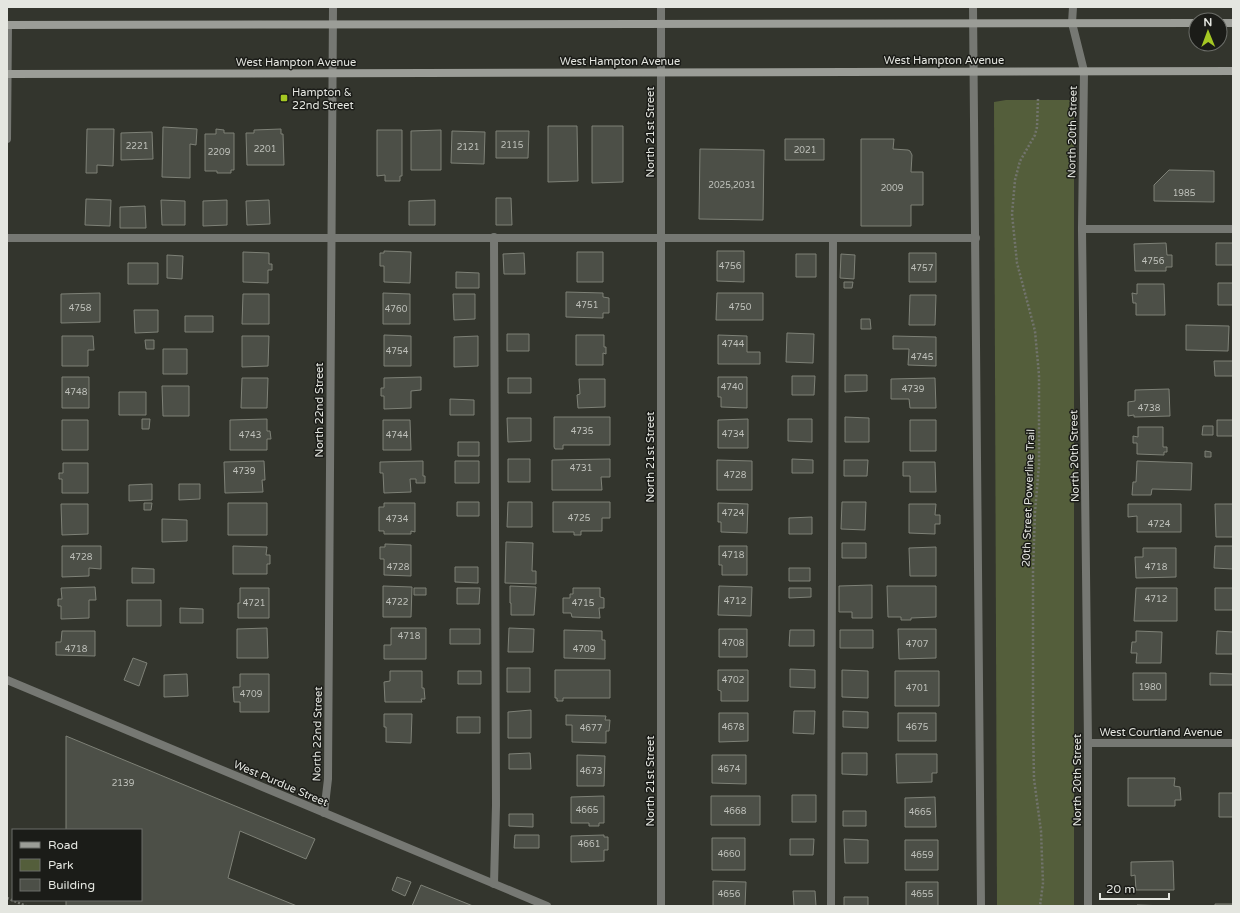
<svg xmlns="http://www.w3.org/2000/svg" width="1240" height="913" font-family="'Varela Round',sans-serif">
	<rect width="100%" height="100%" fill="#33352d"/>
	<path fill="#545e3b" d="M1006 100H1074V906H997L994 102Z"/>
	<path fill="#4c4f47" stroke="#7e8177" d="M548 126H577L578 181 548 182Z
		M592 126H623V182L592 183Z
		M163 127 197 129 196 145 190 144V178L162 177Z
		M87 129H114L113 166 97 165V173H86Z
		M216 129 224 130V133H234V170H231V173H217V171H205V134H216Z
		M281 129V134H283L284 165H247L246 133H254V130Z
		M377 130H402V176H400V181H385V175L377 176Z
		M441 130V170H411V131Z
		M452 131 485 132 484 164 451 163Z
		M496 131H529L528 158H496Z
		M152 132 153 159 121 160V133Z
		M785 139H824V160H785Z
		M861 139H894L893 149 908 150 910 151 912 155 911 172H923V205H911V226H861Z
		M700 149 764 150 763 220 699 219Z
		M1169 170 1214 171V202L1154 201V185Z
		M496 198H511L512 225H496Z
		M86 199 111 200 110 226 85 225Z
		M161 200 185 201V225H162Z
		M227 200V225L203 226V201Z
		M269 200 270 224 247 225 246 201Z
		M435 200V225H409V201Z
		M145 206 146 228H120V207Z
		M1166 243 1167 255H1172V267H1166V271H1135L1134 244Z
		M1216 243H1233V265H1216Z
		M384 251 411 252 410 283 384 282V266H380V253H384Z
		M717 251H744V282L717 281Z
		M243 252 269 253V264H272V270H268V283L243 282Z
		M577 252H603V282H577Z
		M524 253 525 274H504L503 254Z
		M909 253H936V282H909Z
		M796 254H816V277H796Z
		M841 254 855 255 854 279 840 278Z
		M167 255 183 256 182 279 167 278Z
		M128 263H158V284H128Z
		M456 272 479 273V288H456Z
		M844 282H853L852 288H844Z
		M1218 283H1233V305H1218Z
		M1137 284H1164L1165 315H1136V303H1133L1132 293 1137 294Z
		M566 292 603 293V297L609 298V313H603V318L566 317Z
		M100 293V322L61 323V294Z
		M383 293 410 294V324H383Z
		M717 293H763V320H716Z
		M243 294H269V324H242Z
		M453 294H475V319L454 320Z
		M910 295H936L935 325H909Z
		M134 310H158V332L135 333Z
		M185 316H213V332H185Z
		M861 319H870L871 329H861Z
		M1186 325 1229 326 1228 351 1186 350Z
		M787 333 814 334 813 363 786 362Z
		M507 334H529V351H507Z
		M384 335 411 336V366H384Z
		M576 335H604V347H606V354L603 353V365H576Z
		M718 335 747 336V352H760V364H718Z
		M62 336H93L94 350H88V366H62Z
		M242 336H269L268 366 242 367Z
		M478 336V366L454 367V337Z
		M893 336 936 337V366L908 365 909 349H893Z
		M145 340H154V349H146Z
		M163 349H187V374H163Z
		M1214 361H1233V376H1215Z
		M845 375H867V391L845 392Z
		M792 376H815L814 395H792Z
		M62 377H89V408H62Z
		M421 377V390L411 391V408L384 409V396H381V388H384V378Z
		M718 377H747V408L721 407V397H718Z
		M242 378H268L267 408H241Z
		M508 378H531V393H508Z
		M935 378 936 408H910L909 399H891V379Z
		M579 379H605V407L578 408 577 395 580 394Z
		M162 386H189V416H163Z
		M1169 389 1170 416 1134 417V415L1128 416V402L1135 401V390Z
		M119 392H146V415H119Z
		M450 399 474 400V415H450Z
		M554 417H610V445H563V449H555L554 447Z
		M845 417 869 418V442H845Z
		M507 418H531V441L508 442Z
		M142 419H150L149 429H142Z
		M267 419V431H270L271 439H267V450H230V420Z
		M748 419V448H718V420Z
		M788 419H812V442L788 441Z
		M62 420H88V450H62Z
		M383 420H410L411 450H383Z
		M910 420H936V451H910Z
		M1217 420H1233V436H1217Z
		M1203 426H1213V435H1202Z
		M1138 427H1163V447H1167V452H1164V455L1137 454V443H1133V436L1138 437Z
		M458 442H479V456H458Z
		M1205 451 1211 452V457H1205Z
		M508 459H530V482H508Z
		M610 459V477H601L602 490H552V460Z
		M792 459 813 460V473H792Z
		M717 460 752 461V490H717Z
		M844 460H868L867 476H844Z
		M264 461 265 480H262L263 492 225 493 224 462Z
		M423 461V476H425V483H416V479H410L411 492 384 493 383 473H380V462Z
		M455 461H479V483H455Z
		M1137 461 1192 463 1191 490 1152 489 1151 495H1132L1133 482H1136Z
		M903 462H935L936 492H910V476H903Z
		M63 463H88V493H62V479H59V473H63Z
		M152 484V500L129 501V485Z
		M179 484H200V499L179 500Z
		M457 502H479V516H457Z
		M508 502H532V527H507Z
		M553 502H610V518H602V531H581V535H574V532H553Z
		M842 502H866L865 530 841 529Z
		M144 503H152L151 510H144Z
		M228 503H267V535H228Z
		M384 503H415V532L411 531V534H384V531H379V507H384Z
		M718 503 748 504 747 533 721 532V522H718Z
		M61 504H88V534L62 535Z
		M909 504H936L935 515H940V524H935V534L909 533Z
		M1128 504H1181V532H1137V516L1128 517Z
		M1215 504H1233V537H1216Z
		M812 517V534H789V518Z
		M162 519 187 520V541L162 542Z
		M506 542 533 543 532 571H536V584L505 583Z
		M842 543H866V558H842Z
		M385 544 411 545V576L384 575V559H380V547H385Z
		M62 546H101V569L89 568V576L62 577Z
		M233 546 267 547 266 555H270V564H267V574H233Z
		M719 546H747V575H722V565H719Z
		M1215 546H1233V569L1214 568Z
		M936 547V576H910L909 548Z
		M1143 548H1176V577L1136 578 1135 557H1143Z
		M455 567H478V583L455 582Z
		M132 568 154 569V583H132Z
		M789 568H810V581H789Z
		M872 585V618H852V612H839V586Z
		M383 586 412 587 411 617H383Z
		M510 586 536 587 534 615H511V603H510Z
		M719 586 752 587 751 616 718 615Z
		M887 586H936V617L911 618V620H901V617H888Z
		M95 587 96 600H89V618L61 619V606H58V599H62L61 588Z
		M240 588H269V618H238V603H240Z
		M414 588H426V595H414Z
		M457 588H480L479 604H457Z
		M573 588H600V597L604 598V608H599L600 618 572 617 571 613H563V598H570V594H573Z
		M789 588H811V597L789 598Z
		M1136 588H1177V621H1134Z
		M1215 588H1233V610H1215Z
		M127 600H161V626H127Z
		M180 608 203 609V623H180Z
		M267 628 268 658H237V629Z
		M391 628H426V659H384V645H391Z
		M509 628 534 629 533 652H508Z
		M450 629H480V644H450Z
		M719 629H747V657H719Z
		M898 629H936V658L899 659Z
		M564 630 602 631V640H605V659L564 658Z
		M790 630H814V646H789Z
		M840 630H873V648H840Z
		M62 631H95V656L56 655V642H61Z
		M1136 631 1162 632 1161 663H1136L1137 653H1131L1132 642H1136Z
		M1217 631 1233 632V654H1216Z
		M133 658 147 663 139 686 124 680Z
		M507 668H530V692H507Z
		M790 669 815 670V688L790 687Z
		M555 670H610V698H563V701H557V698H555Z
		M718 670H748V701H721V691L718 690Z
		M842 670 868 671V698L842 697Z
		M390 671H422V688H424L425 699H421L422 702H385L384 682 390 681Z
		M458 671H481V684H458Z
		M895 671H939V706H895Z
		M1133 673H1166V700H1133Z
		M1210 673 1233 674V685H1210Z
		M187 674 188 696 164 697V675Z
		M240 674H269V712H240V702H234L233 687H240Z
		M531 710V738H508V712Z
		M794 711H815L814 734 793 733Z
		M843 711 868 712V728L843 727Z
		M719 713H748V741L719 742Z
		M898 713H936V741H898Z
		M384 714H412L411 743 386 742V727H384Z
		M566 715 606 716 605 720H610L609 731H606V743L572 742V725H566Z
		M457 717H480V733H457Z
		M66 736 315 839 306 859 240 831 228 878 297 906H66V900H141V830H66Z
		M530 753 531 769H509V754Z
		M842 753H867V775L842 774Z
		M896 754H937V773H932V782L897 783Z
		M577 755 605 756 604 786H577Z
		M712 755H746V784L712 783Z
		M1128 778H1175L1174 786 1180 787 1181 800H1175V806H1128Z
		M1219 793H1233V817H1219Z
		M792 795H816V822H792Z
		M604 796V823H599V826H589V823H571V797Z
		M711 796H760V825H711Z
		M935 797 936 827H905V798Z
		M843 811H866V826H843Z
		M509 814H533V827L509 826Z
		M515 835H539V848H514Z
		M604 835V837H608V850H604V861L571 862V836Z
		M712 838H745V870H712Z
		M790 839H814L813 855H790Z
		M844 839 868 840V863H845Z
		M905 840H938V870H905Z
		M1173 861 1174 890H1136L1135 875 1131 876V862Z
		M397 877 411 882 405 896 392 890Z
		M713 881 746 882 745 906H713Z
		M906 882H938V906H906Z
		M421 885 473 906H412Z
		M793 891H815L816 906H794Z
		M844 897H868V906H844Z
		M1215 904H1233V906H1215Z
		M1137 905 1169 906H1137Z"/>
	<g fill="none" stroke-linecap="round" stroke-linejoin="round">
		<path stroke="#72746d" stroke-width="2.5" stroke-dasharray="2 2" stroke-linecap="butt" d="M1038 99 1037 127 1035 135 1020 161 1015 180 1012 214 1017 263 1035 331 1039 375V465L1035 512 1033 571V725L1034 779 1041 831 1042 858 1043 883 1040 906
			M7 898 26 906"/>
		<path stroke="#767873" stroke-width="8" d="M1082 229H1233
			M494 237 496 805 494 884
			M7 238H976
			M831 906 833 238"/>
		<path stroke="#767873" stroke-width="8" d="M661 7V906
			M973 7 981 906
			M1073 7 1072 23 1084 71 1082 229 1088 743V906
			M7 139 8 25
			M7 680 547 906
			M1088 743H1233
			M324 813 328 779 333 7"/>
		<path stroke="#9b9d97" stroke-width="8" d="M1220 23H1233
			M7 25 1196 23
			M7 74 1233 71"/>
	</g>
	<rect fill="#a5c823" stroke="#1b1c18" stroke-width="1.5" x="280" y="94" width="8" height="8" rx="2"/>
	<g text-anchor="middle" stroke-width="3" stroke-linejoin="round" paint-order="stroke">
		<g font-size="9" fill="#bec0ba">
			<text x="512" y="148">2115</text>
			<text x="137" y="149">2221</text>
			<text x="468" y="150">2121</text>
			<text x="265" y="152">2201</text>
			<text x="805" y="153">2021</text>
			<text x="219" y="155">2209</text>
			<text x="732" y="188">2025,2031</text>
			<text x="892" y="191">2009</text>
			<text x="1184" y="196">1985</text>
			<text x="1153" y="264">4756</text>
			<text x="730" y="269">4756</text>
			<text x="922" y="271">4757</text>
			<text x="587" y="308">4751</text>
			<text x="740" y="310">4750</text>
			<text x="80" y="311">4758</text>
			<text x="396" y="312">4760</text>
			<text x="733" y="347">4744</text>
			<text x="397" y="354">4754</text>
			<text x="922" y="360">4745</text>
			<text x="732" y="390">4740</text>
			<text x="913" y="392">4739</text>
			<text x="76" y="395">4748</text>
			<text x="1149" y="411">4738</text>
			<text x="582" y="434">4735</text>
			<text x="733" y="437">4734</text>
			<text x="250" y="438">4743</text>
			<text x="397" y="438">4744</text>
			<text x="581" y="471">4731</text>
			<text x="244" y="474">4739</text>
			<text x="735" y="478">4728</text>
			<text x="733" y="516">4724</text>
			<text x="579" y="521">4725</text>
			<text x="397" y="522">4734</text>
			<text x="1159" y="527">4724</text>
			<text x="733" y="558">4718</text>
			<text x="81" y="560">4728</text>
			<text x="398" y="570">4728</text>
			<text x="1156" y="570">4718</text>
			<text x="1156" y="602">4712</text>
			<text x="735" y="604">4712</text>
			<text x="397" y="605">4722</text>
			<text x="254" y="606">4721</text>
			<text x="583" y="606">4715</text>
			<text x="409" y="639">4718</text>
			<text x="733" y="646">4708</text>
			<text x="917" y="647">4707</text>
			<text x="76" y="652">4718</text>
			<text x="584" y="652">4709</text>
			<text x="733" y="683">4702</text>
			<text x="1150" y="690">1980</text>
			<text x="917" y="691">4701</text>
			<text x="251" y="697">4709</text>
			<text x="733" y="730">4678</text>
			<text x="917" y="730">4675</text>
			<text x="591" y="731">4677</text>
			<text x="729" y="772">4674</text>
			<text x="591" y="774">4673</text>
			<text x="123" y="786">2139</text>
			<text x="587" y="813">4665</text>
			<text x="735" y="814">4668</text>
			<text x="920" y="815">4665</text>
			<text x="589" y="847">4661</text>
			<text x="729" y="857">4660</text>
			<text x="922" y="858">4659</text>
			<text x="729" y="897">4656</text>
			<text x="922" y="897">4655</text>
		</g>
		<g font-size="11" fill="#e4e6e0" stroke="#1b1c18">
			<text x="944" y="64">West Hampton Avenue</text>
			<text x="620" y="65">West Hampton Avenue</text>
			<text x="296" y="66">West Hampton Avenue</text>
			<text transform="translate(650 132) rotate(-90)" y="4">North 21st Street</text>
			<text transform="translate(1072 132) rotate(-89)" y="4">North 20th Street</text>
			<text transform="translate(319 410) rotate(-90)" y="4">North 22nd Street</text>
			<text transform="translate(1074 456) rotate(-91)" y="4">North 20th Street</text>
			<text transform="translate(650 457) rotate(-90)" y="4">North 21st Street</text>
			<text transform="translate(1028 498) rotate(-88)" y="4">20th Street Powerline Trail</text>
			<text x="1161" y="736">West Courtland Avenue</text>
			<text transform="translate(317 734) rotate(-89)" y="4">North 22nd Street</text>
			<text transform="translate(1077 780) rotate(-90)" y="4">North 20th Street</text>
			<text transform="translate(650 781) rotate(-90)" y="4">North 21st Street</text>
			<text transform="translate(281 783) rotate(23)" y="4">West Purdue Street</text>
		</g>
		<g font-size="11" fill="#e4e6e0" stroke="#1b1c18" text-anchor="start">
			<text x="292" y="96">Hampton &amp;<tspan x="292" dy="13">22nd Street</tspan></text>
		</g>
	</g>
	<rect width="1240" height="913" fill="none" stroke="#e4e6e0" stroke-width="16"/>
	<rect x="12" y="829" width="130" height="72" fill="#1b1c18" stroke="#6b6d68"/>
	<rect x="20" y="842" width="20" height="6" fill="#9b9d97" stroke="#6b6d68"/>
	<text x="48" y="849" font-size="12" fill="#e4e6e0">Road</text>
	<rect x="20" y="859" width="20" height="12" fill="#545e3b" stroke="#6b6d68"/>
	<text x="48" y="869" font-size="12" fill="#e4e6e0">Park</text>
	<rect x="20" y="879" width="20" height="12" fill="#4c4f47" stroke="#6b6d68"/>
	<text x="48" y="889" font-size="12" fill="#e4e6e0">Building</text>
	<g transform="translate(1208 32) rotate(359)"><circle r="19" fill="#1b1c18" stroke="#6b6d68"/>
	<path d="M0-3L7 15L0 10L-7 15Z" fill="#a5c823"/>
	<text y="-6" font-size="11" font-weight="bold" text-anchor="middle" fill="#e4e6e0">N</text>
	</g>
	<path d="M1100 893v6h69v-6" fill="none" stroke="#e4e6e0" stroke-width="2"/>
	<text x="1106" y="893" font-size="12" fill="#e4e6e0" stroke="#1b1c18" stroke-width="3" paint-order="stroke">20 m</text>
</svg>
